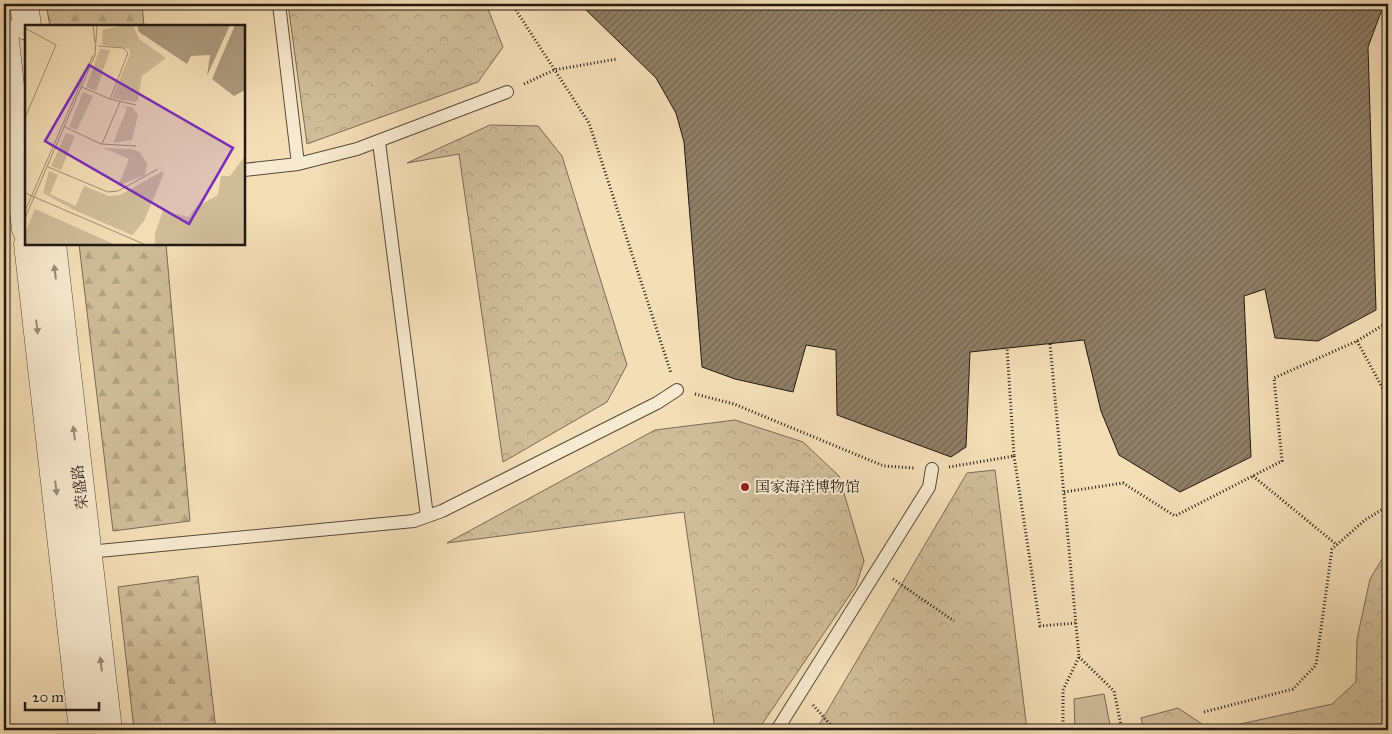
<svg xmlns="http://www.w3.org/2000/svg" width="1392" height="734" font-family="'IM FELL Great Primer','Noto Serif SC',serif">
	<defs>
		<pattern id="forest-firs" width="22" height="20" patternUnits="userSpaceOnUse" patternTransform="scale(1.25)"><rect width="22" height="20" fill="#cfbd9a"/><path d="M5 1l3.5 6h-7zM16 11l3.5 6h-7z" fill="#b1a284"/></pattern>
		<pattern id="park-crowns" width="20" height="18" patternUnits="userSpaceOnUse" patternTransform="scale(1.25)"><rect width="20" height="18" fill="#cfbd9a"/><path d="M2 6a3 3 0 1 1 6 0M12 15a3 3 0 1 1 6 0" fill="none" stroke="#b1a284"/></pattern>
		<pattern id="building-hatch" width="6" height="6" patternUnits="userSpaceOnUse" patternTransform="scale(1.25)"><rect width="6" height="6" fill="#8f7f67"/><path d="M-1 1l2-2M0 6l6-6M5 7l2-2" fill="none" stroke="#746753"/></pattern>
	</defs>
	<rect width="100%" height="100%" fill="#f3deb6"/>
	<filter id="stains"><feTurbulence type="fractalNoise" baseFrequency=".004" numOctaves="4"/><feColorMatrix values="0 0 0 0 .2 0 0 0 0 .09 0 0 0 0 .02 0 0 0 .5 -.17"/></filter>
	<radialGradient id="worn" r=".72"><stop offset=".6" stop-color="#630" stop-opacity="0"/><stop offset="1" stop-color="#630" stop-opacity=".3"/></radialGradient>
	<path fill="#cfbd9a" stroke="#786b56" d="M1104 694 1111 730H1075L1074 699Z"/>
	<path fill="url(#forest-firs)" stroke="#786b56" d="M46 4H142L144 26H50Z
		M79 244H166L190 521 113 531Z
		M198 576 216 730H134L118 587Z"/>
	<path fill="url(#park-crowns)" stroke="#786b56" d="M288 4H486L503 47 478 82 307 144Z
		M490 125 538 126 562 156 627 365 607 402 503 462 459 154 407 163Z
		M735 420 803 442 839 476 864 561 856 586 758 730H715L684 512 447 543 655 430Z
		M995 470 1027 730H816L967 473Z
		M1388 549V730H1213L1332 704 1356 682 1357 639 1370 579Z
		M1178 708 1211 730H1144L1141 718Z"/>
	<path fill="url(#building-hatch)" stroke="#221911" d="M580 4H1384L1368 47 1376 310 1318 341 1275 338 1265 289 1244 296 1251 457 1180 492 1119 455 1101 411 1084 340 970 352 966 447 951 457 837 415 836 350 806 345 793 392 735 379 702 367 684 142 676 113 656 78Z"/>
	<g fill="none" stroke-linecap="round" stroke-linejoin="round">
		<g stroke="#564a3a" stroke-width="14">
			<path id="service" d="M279 4 298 164
				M379 142 427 516
				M244 170 298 164 357 149 507 92
				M88 552 414 521 442 511 657 403 677 390
				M777 730 929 487 932 469"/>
		</g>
		<g stroke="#564a3a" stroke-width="29">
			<path id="tertiary" d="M24 4 27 26
				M4 32 26 229
				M28 244 83 730
				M52 244 108 730"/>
		</g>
		<path stroke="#221911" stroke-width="3" stroke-dasharray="1 2.5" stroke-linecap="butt" d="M512 4 589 123 671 373
			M524 84 554 70 617 59
			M1388 247 1386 41 1388 36
			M1357 341 1388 398
			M1050 344 1079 657 1063 690V730
			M695 394 734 404 884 466 915 468
			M1014 456 1040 626 1076 623
			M949 467 1014 456 1007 348
			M1253 476 1337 545
			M1064 492 1123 483 1175 516 1282 461 1274 378 1357 341 1388 322
			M893 579 954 621
			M1079 657 1114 691 1122 730
			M813 705 835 730
			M1204 712 1293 689 1316 665 1332 549 1365 520 1388 506"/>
		<use href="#service" stroke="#f7ead0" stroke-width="12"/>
		<use href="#tertiary" stroke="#f7ead0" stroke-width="28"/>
	</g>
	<defs><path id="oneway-solid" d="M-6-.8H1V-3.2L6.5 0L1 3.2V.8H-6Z" transform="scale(1.25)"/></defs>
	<g fill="#978c7a">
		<use href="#oneway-solid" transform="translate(55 272) rotate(-97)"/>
		<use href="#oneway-solid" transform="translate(37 327) rotate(83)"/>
		<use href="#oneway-solid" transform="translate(74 433) rotate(-97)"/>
		<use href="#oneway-solid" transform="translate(56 488) rotate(83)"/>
		<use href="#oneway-solid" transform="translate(101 664) rotate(-97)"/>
	</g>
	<circle fill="#8f2418" stroke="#f7ead0" stroke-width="2" cx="745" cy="487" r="5"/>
	<g text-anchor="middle" stroke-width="4" stroke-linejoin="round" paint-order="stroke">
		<g font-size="15" fill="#221911" stroke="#f7ead0">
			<text transform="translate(80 487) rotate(-97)" y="5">荣盛路</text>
		</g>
		<g font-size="15" fill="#221911" stroke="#f7ead0" text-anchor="start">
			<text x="755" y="492">国家海洋博物馆</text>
		</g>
	</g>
	<g transform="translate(25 25)">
		<rect width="220" height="220" fill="#f3deb6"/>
		<path d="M75 24 85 25 71 66 61 62ZM58 67 68 71 52 105 44 102ZM41 108 50 111 36 145 26 141ZM24 146 33 150 25 169 51 181 49 185 18 168Z" fill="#cfbd9a"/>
		<path d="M98 0H108L114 14 141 33 117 51 113 75 109 77 87 73 105 29 104 24 77 20 78 5ZM96 81 107 82 113 90 107 115 88 118 102 83ZM78 123 106 124 115 127 122 139 120 150 93 161 104 134ZM220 131V220H130V208L139 183 146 188 164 192 171 182 193 170 196 151H205ZM136 147 139 148 119 196 107 210 49 185 59 161 84 171 95 170ZM10 184 91 220H0V208Z" fill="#cfbd9a"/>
		<path d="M112 0H205L182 51 185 30 166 31 162 39 114 7ZM210 0H220V65L209 71 187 54Z" fill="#ac9b7e"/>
		<path fill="none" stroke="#9f8f74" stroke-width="1" d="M68 0 70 18M0 3 31 20 0 93M73 21 98 23 103 28 85 74M57 62 85 74 111 80M40 102 76 119 111 121M77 119 95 77M23 142 83 167 93 166 133 144M0 168 121 220M0 186 68 30M0 193 70 30 72 0"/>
		<path fill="#7b2cbf" fill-opacity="0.15" stroke="#7b2cbf" stroke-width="2.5" d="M64 40 208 123 164 199 20 116Z"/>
		<rect width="220" height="220" fill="none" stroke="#221911" stroke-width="2.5"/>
	</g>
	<rect width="1392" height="734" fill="none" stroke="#f3deb6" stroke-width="20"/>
	<rect x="5" y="5" width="1382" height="724" fill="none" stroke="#221911" stroke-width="2.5"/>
	<rect x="10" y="10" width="1372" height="714" fill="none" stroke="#221911"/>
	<path d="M25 702v8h74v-8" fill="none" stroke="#221911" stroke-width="2.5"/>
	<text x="32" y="702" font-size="15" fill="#221911" stroke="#f7ead0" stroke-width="4" paint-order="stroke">20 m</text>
	<rect width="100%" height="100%" filter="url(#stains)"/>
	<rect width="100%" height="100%" fill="url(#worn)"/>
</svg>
